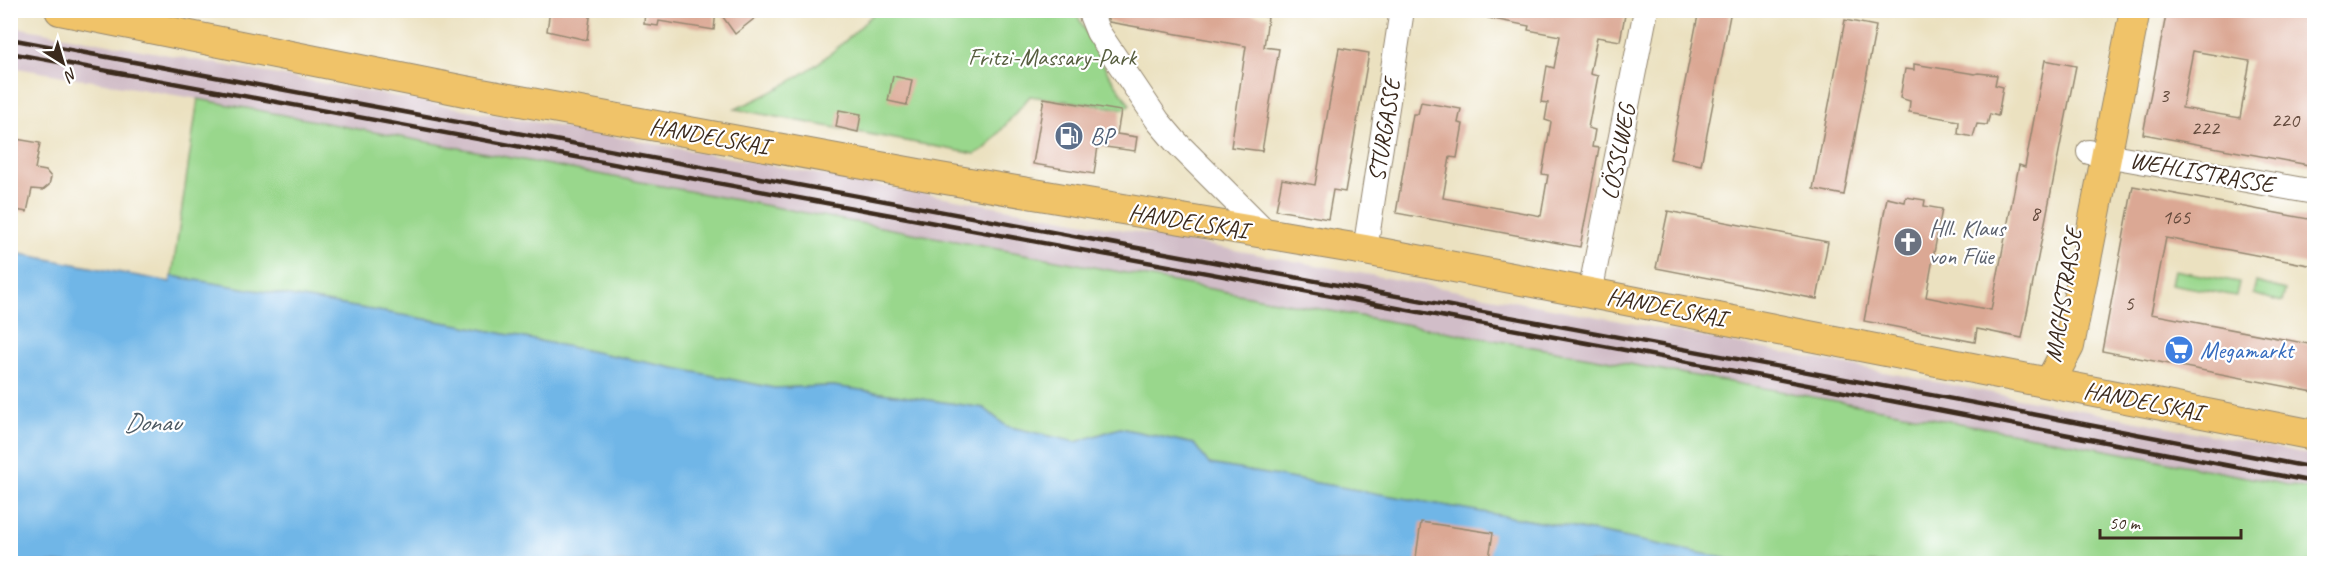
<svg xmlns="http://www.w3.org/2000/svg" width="2325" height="574" font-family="Caveat,sans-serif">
	<rect width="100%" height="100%" fill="#fff"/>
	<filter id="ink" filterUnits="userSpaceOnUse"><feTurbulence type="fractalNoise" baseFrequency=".0167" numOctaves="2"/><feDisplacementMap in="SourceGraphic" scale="12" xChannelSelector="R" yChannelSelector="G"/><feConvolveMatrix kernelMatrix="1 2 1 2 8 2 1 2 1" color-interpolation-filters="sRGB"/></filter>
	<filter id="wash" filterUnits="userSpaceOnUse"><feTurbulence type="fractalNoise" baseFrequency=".008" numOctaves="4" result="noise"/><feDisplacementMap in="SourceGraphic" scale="24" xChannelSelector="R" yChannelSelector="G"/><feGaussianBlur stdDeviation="1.35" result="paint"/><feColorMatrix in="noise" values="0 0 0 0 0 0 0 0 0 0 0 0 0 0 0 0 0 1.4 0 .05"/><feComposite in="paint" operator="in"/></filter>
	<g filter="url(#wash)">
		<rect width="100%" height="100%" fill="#ebe1c0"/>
		<path fill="#d1bdc8" d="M10 26 1584 314 2314 455V490L2038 437 1286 303 198 99 11 67Z"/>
		<path fill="#99d78c" stroke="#6a8055" stroke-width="1.5" d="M877 10 1075 11 1108 73 1130 105 1124 109 1030 96 986 148 975 154 735 109C795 84 832 57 877 10Z
			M198 99 1286 303 2038 437 2314 490V563H1747L1613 535 1209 464 1194 444 1120 428 1076 442 1006 426 984 408 833 386 774 388 460 325 172 276Z
			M2174 270 2239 282 2236 296 2171 284Z
			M2256 282 2285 290 2282 302 2253 294Z"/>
		<path fill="#70b6e7" stroke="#567082" stroke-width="1.5" d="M10 252 170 282 172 276 460 325 774 388 833 386 984 408 1006 426 1076 442 1120 428 1194 444 1209 464 1613 535 1747 563H11Z"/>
		<g id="blocks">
			<path fill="#dba894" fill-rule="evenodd" d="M550 10H591L587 40 547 31Z
				M645 10H716L714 30 659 21 658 26 644 24Z
				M718 10H765L735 34Z
				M1105 10H1226L1268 17 1264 47 1279 49 1262 151 1231 147 1246 46 1109 22Z
				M1489 10H1626L1620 41 1597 37 1590 74 1598 76 1588 128 1595 130 1592 147 1599 148 1580 247 1396 213 1413 114H1418L1421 102 1461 109 1458 123 1463 124 1457 158 1450 157 1443 198 1541 216 1548 175 1542 174 1551 122 1545 120 1548 103 1541 102 1547 66 1554 68 1560 36 1528 30 1529 26 1488 18Z
				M1699 10H1731L1701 165 1670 159Z
				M2167 10H2314V166L2143 134ZM2193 51 2250 61 2240 118 2182 108Z
				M1845 20 1876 26 1844 195 1813 189Z
				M1339 48 1369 53 1345 192 1333 190 1328 219 1276 210 1282 179 1315 185Z
				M2045 60 2076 66 2022 338 1977 329 1975 342 1864 321 1887 198 1905 202 1906 197 1925 200 1924 206 1942 209 1926 297 1991 310 2019 165 2025 167Z
				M1914 64 1975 74 1978 73 1997 75 1995 85 2003 87 1998 116 1990 114 1987 125 1977 124 1973 137 1958 134 1959 121 1909 112 1910 101 1900 98 1905 69 1914 70Z
				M893 76 912 80 907 105 888 101Z
				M1044 98 1121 111 1117 134 1137 137 1135 151 1098 146 1094 174 1033 164Z
				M839 110 861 114 858 132 836 127Z
				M10 138 40 143 35 169 46 171 51 177 49 185 43 190 32 189 27 212 10 209Z
				M2133 186 2314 220V266L2166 238 2151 314 2314 345V392L2102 351Z
				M1668 211 1828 242 1817 299 1656 268Z
				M1421 522 1493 533 1488 564H1415Z"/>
		</g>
	</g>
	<g filter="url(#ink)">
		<use href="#blocks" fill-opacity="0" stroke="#93866f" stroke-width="1.5"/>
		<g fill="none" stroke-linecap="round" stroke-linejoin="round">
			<g stroke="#93866f" stroke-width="26">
				<path id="minor" d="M1089 10 1098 32 1158 121 1175 141 1267 233
					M2089 152 2314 192
					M1365 250 1402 10
					M1590 293 1646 10"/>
			</g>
			<g stroke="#93866f" stroke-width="32">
				<path id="major" d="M60 10 465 91 940 178 1365 250 1590 293 2314 435
					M2050 382 2069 346 2135 10"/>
			</g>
			<use href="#minor" stroke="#fff" stroke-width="24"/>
			<use href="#major" stroke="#f0c369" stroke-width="30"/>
			<path stroke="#3b2a1e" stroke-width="4.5" d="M10 39C780 175 1547 321 2314 468
				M10 53C780 189 1547 334 2314 482"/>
		</g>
	</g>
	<defs>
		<g id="fuel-disc" transform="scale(1.5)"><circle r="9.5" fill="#5c6f8a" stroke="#fff"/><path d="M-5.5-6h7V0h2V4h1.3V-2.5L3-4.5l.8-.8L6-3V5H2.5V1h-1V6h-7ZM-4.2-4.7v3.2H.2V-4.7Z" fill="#fff"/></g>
		<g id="church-disc" transform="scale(1.5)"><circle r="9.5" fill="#6b7280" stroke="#fff"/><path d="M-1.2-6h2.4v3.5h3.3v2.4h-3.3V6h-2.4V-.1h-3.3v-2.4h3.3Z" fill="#fff"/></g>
		<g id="supermarket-disc" transform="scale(1.5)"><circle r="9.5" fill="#3f7fe0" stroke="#fff"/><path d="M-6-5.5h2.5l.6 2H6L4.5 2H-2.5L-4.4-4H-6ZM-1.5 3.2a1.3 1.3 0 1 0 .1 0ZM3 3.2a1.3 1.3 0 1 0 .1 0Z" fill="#fff"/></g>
	</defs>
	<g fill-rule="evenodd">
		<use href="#fuel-disc" x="1069" y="136"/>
		<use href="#church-disc" x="1908" y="242"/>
		<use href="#supermarket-disc" x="2179" y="350"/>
	</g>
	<g text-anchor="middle" stroke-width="4.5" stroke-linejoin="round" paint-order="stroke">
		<g font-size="21" fill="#634a3c">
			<text x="2164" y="102">3</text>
			<text x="2285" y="127">220</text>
			<text x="2205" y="135">222</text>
			<text x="2035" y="220">8</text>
			<text x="2176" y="224">165</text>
			<text x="2129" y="310">5</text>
		</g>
		<g font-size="24" fill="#575e3f" stroke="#fff">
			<text x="1052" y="65">Fritzi-Massary-Park</text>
		</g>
		<g font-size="24" fill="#3b2a1e" stroke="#fff">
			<text transform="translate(1384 130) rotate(-81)" y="8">STURGASSE</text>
			<text transform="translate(709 136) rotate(10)" y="8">HANDELSKAI</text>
			<text transform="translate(1618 152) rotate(-79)" y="8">LÖSSLWEG</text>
			<text transform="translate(2202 172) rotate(10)" y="8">WEHLISTRASSE</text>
			<text transform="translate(1188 221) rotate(9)" y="8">HANDELSKAI</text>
			<text transform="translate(2063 295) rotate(-81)" y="8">MACHSTRASSE</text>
			<text transform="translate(1666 307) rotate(11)" y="8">HANDELSKAI</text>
			<text transform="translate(2143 401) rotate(11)" y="8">HANDELSKAI</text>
		</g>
		<g font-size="24" fill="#4e5e75" stroke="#fff" text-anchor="start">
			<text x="1090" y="144">BP</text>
		</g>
		<g font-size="24" fill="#5b616d" stroke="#fff" text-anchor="start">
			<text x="1929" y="236">Hll. Klaus<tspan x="1929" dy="28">von Flüe</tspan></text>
		</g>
		<g font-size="24" fill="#366cbe" stroke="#fff" text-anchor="start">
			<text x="2200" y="358">Megamarkt</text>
		</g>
		<g font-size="26" font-style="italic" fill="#4e5b64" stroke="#fff">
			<text x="152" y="431">Donau</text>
		</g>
	</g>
	<rect width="2325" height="574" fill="none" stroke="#fff" stroke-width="36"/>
	<g transform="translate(63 63) rotate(143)" stroke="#ffffff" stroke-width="4.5" paint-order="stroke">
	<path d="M0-4.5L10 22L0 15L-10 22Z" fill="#3b2a1e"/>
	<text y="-9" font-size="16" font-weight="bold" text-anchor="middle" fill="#3b2a1e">N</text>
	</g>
	<path d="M2100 529v9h141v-9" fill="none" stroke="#3b2a1e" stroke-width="3"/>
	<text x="2109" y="529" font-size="18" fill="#3b2a1e" stroke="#ffffff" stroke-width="4.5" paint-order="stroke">50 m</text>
</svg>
